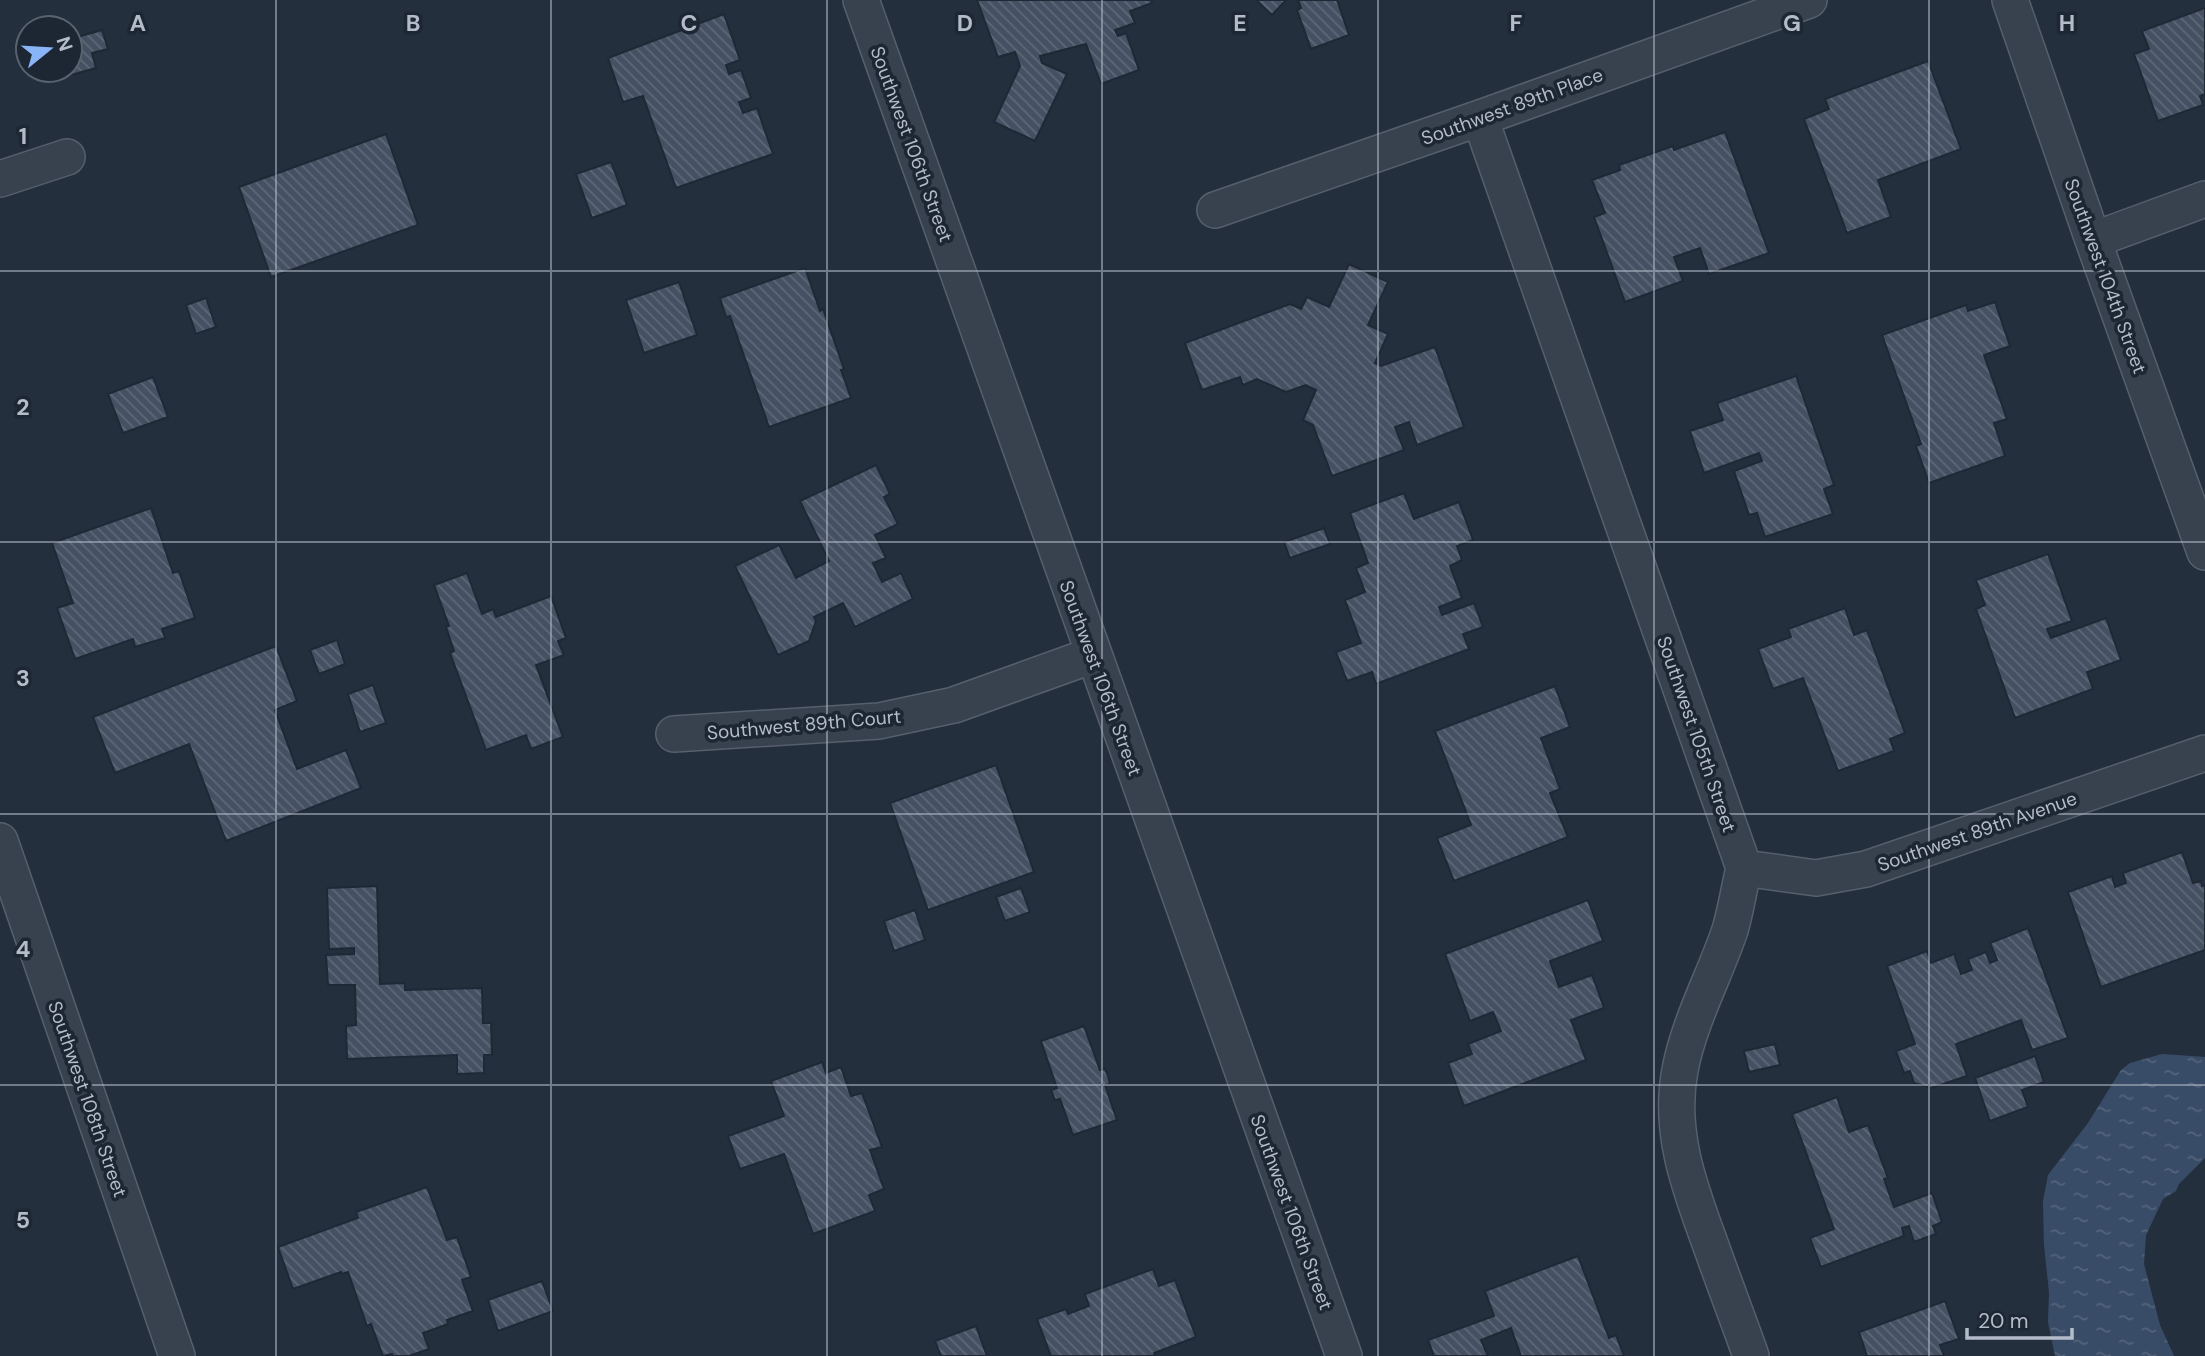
<svg xmlns="http://www.w3.org/2000/svg" width="2205" height="1356" font-family="'DM Sans',sans-serif">
	<defs>
		<pattern id="water-ripples" width="26" height="14" patternUnits="userSpaceOnUse" patternTransform="scale(1.75)"><rect width="26" height="14" fill="#394c67"/><path d="M2 4q2-2 4 0t4 0M15 11q2-2 4 0t4 0" fill="none" stroke="#53647b"/></pattern>
		<pattern id="building-back-hatch" width="6" height="6" patternUnits="userSpaceOnUse" patternTransform="scale(1.75)"><rect width="6" height="6" fill="#455162"/><path d="M-1 5l2 2M0 0l6 6M5-1l2 2" fill="none" stroke="#5d6877"/></pattern>
	</defs>
	<rect width="100%" height="100%" fill="#242f3e"/>
	<path fill="url(#water-ripples)" d="M2162 1054 2205 1057V1158L2179 1184 2176 1191 2163 1199 2146 1235 2144 1264 2160 1325 2174 1356H2055L2048 1322 2049 1292 2044 1245 2043 1201 2048 1175 2088 1123 2121 1070 2130 1063Z"/>
	<path fill="url(#building-back-hatch)" stroke="#1f2835" stroke-width="2" d="M977 0H1151L1152 3 1130 11 1135 23 1115 30 1118 36 1126 33 1139 70 1101 84 1086 44 1040 56 1042 63 1067 74 1035 141 994 122 1020 66 1015 52 998 57Z
		M1256 0H1286L1272 15Z
		M1298 0H1337L1349 35 1311 49 1297 10 1301 8Z
		M2205 8V94L2200 96 2203 105 2158 121 2134 54 2149 49 2142 31Z
		M724 14 740 60 726 65 729 74 741 70 751 98 739 102 743 113 757 108 773 154 676 188 643 96 623 102 608 58Z
		M102 30 108 49 92 53 96 68 71 75 70 39Z
		M1928 61 1961 149 1878 180 1891 217 1847 233 1804 119 1829 109 1825 99Z
		M1725 132 1769 253 1709 274 1700 248 1674 257 1683 281 1625 302 1594 217 1605 213 1592 180 1620 170 1619 165 1673 146 1674 150Z
		M386 134 418 225 271 277 239 187Z
		M611 162 627 205 592 218 576 174Z
		M1349 264 1388 282 1368 325 1388 334 1375 363 1381 366 1435 347 1464 427 1417 445 1409 422 1395 427 1404 450 1332 476 1313 425 1303 420 1316 390 1306 385 1286 392 1257 379 1243 385 1240 377 1202 390 1185 343 1290 304 1301 309 1307 297 1329 307Z
		M805 268 820 311 823 309 844 369 841 370 851 398 769 427 730 316 726 317 720 298Z
		M679 282 697 335 644 353 626 300Z
		M206 298 216 327 196 334 186 305Z
		M1995 302 2010 346 1984 355 2007 419 1994 423 2005 456 1929 483 1916 446 1921 444 1882 335 1966 305 1968 311Z
		M1796 376 1834 485 1824 489 1833 514 1765 537 1757 513 1749 515 1734 471 1762 461 1759 453 1704 473 1690 431 1723 420 1717 403Z
		M153 377 168 417 123 433 108 394Z
		M876 465 890 494 884 497 898 524 875 535 886 558 873 563 882 582 901 573 913 599 855 627 843 603 814 617 816 621 809 641 778 655 735 566 779 545 796 578 829 561 800 501Z
		M1404 493 1414 519 1459 502 1473 540 1457 546 1462 560 1450 566 1462 598 1439 607 1442 615 1474 603 1483 627 1463 634 1469 649 1376 684 1372 672 1347 681 1336 652 1361 643 1345 600 1365 592 1356 568 1368 563 1350 513Z
		M151 508 173 573 179 571 195 618 162 629 165 638 135 647 133 639 75 659 57 608 73 603 52 543Z
		M1324 528 1330 544 1290 558 1284 542Z
		M2048 554 2072 621 2047 629 2051 638 2106 618 2121 660 2087 672 2093 689 2015 718 1976 609 1985 605 1976 580Z
		M467 573 482 614 493 609 496 617 551 596 566 638 558 641 564 655 536 665 563 737 531 749 526 735 486 750 450 653 454 651 446 627 449 626 434 585Z
		M1845 608 1854 635 1867 630 1905 733 1890 739 1894 751 1838 771 1803 678 1773 689 1758 649 1791 637 1788 629Z
		M337 640 345 664 319 674 310 650Z
		M276 646 297 701 275 710 297 769 346 750 361 788 226 841 189 744 115 773 93 717Z
		M373 685 386 723 360 732 348 694Z
		M1555 686 1570 727 1541 738 1560 789 1550 793 1568 837 1454 881 1437 838 1471 825 1435 731Z
		M996 765 1034 872 928 910 890 803Z
		M2182 852 2193 883 2201 881 2202 886 2205 885V950L2101 987 2068 892 2112 876 2115 887 2126 883 2123 873Z
		M377 886 380 984 405 983V990L482 988 483 1023H491L492 1055H484V1073L457 1074V1055L347 1059 346 1026 356 1025 355 985H328L326 955 354 954V948L329 949 327 888Z
		M1021 888 1030 912 1005 921 996 897Z
		M1588 900 1603 941 1550 961 1559 987 1592 975 1598 991 1604 1008 1571 1020 1586 1060 1464 1106 1448 1063 1472 1054 1468 1044 1501 1031 1493 1012 1470 1021 1445 954Z
		M915 910 925 940 894 951 884 921Z
		M2028 928 2068 1038 2032 1050 2021 1020 1956 1044 1967 1076 1931 1088 1914 1083 1910 1071 1904 1073 1896 1051 1915 1044 1887 966 1927 951 1931 963 1954 954 1961 974 1972 970 1968 959 1986 952 1990 963 1997 960 1990 943Z
		M1084 1026 1100 1070 1105 1069 1108 1076 1110 1084 1105 1085 1117 1120 1073 1135 1060 1099 1055 1100 1051 1090 1057 1088 1041 1041Z
		M1775 1044 1780 1065 1749 1072 1744 1051Z
		M2035 1056 2044 1082 2022 1090 2028 1107 1990 1121 1975 1078Z
		M822 1062 826 1073 841 1067 851 1096 862 1093 882 1147 870 1150 884 1189 869 1195 875 1211 813 1234 784 1154 740 1169 728 1136 784 1116 771 1081Z
		M1837 1097 1849 1132 1868 1125 1888 1178 1884 1179 1894 1207 1932 1193 1942 1222 1933 1226 1936 1234 1914 1242 1909 1226 1902 1228 1904 1236 1821 1267 1810 1238 1834 1229 1792 1114Z
		M427 1187 447 1240 457 1237 471 1277 462 1280 473 1311 447 1320 448 1324 423 1333 429 1349 409 1356H393L392 1354 383 1356 371 1324 367 1326 348 1272 342 1274 341 1272 293 1289 278 1247 358 1218 356 1212Z
		M1578 1256 1609 1338 1616 1335 1624 1356H1521L1511 1328 1481 1340 1488 1356H1434L1428 1340 1494 1316 1485 1291Z
		M1153 1269 1159 1286 1175 1280 1196 1337 1154 1353 1155 1356H1051L1037 1319 1066 1309 1068 1314 1089 1306 1085 1294Z
		M542 1281 553 1311 498 1331 488 1300Z
		M1945 1301 1959 1339 1940 1345 1944 1356H1867L1859 1332Z
		M976 1326 987 1356H941L935 1341Z"/>
	<g fill="none" stroke-linecap="round" stroke-linejoin="round">
		<g stroke="#565f6c" stroke-width="38">
			<path id="minor" d="M861 0 1344 1356
				M2010 0 2093 240 2205 552
				M1480 118 1744 868C1739 888 1736 910 1730 930 1714 977 1689 1022 1680 1070 1668 1132 1690 1189 1711 1246 1724 1283 1738 1319 1751 1356
				M0 179 67 157
				M1215 210 1480 118 1809 0
				M2093 240 2205 199
				M674 734 879 721 954 705 1093 655
				M0 841 177 1356
				M1744 868 1816 878 1866 869 2205 753"/>
		</g>
		<use href="#minor" stroke="#38414e" stroke-width="35"/>
	</g>
	<path fill="none" stroke="#b4bcc9" stroke-width="2" stroke-opacity="0.55" d="M276 0V1356M551 0V1356M827 0V1356M1102 0V1356M1378 0V1356M1654 0V1356M1929 0V1356M0 271H2205M0 542H2205M0 814H2205M0 1085H2205"/>
	<g text-anchor="middle" stroke-width="7" stroke-linejoin="round" paint-order="stroke">
		<g font-size="19" fill="#b4bcc9" stroke="#1d2633">
			<text transform="translate(1512 106) rotate(-20)" y="7">Southwest 89th Place</text>
			<text transform="translate(912 144) rotate(70)" y="7">Southwest 106th Street</text>
			<text transform="translate(2106 276) rotate(70)" y="7">Southwest 104th Street</text>
			<text transform="translate(1101 678) rotate(70)" y="7">Southwest 106th Street</text>
			<text transform="translate(804 724) rotate(-5)" y="7">Southwest 89th Court</text>
			<text transform="translate(1697 734) rotate(71)" y="7">Southwest 105th Street</text>
			<text transform="translate(1977 831) rotate(-19)" y="7">Southwest 89th Avenue</text>
			<text transform="translate(88 1099) rotate(71)" y="7">Southwest 108th Street</text>
			<text transform="translate(1292 1212) rotate(70)" y="7">Southwest 106th Street</text>
		</g>
	</g>
	<g font-size="23" text-anchor="middle" font-weight="bold" fill="#b4bcc9" stroke="#1d2633" stroke-width="7" stroke-linejoin="round" paint-order="stroke">
		<text x="138" y="31">A</text>
		<text x="413" y="31">B</text>
		<text x="689" y="31">C</text>
		<text x="965" y="31">D</text>
		<text x="1240" y="31">E</text>
		<text x="1516" y="31">F</text>
		<text x="1792" y="31">G</text>
		<text x="2067" y="31">H</text>
		<text x="23" y="144">1</text>
		<text x="23" y="415">2</text>
		<text x="23" y="686">3</text>
		<text x="23" y="957">4</text>
		<text x="23" y="1228">5</text>
	</g>
	<g transform="translate(49 49) rotate(72)"><circle r="33" fill="#1d2633" stroke="#59626f" stroke-width="2"/>
	<path d="M0-5L12 26L0 18L-12 26Z" fill="#8ab4f8"/>
	<text y="-10" font-size="19" font-weight="bold" text-anchor="middle" fill="#b4bcc9">N</text>
	</g>
	<path d="M1967 1328v10h105v-10" fill="none" stroke="#b4bcc9" stroke-width="3.5"/>
	<text x="1978" y="1328" font-size="21" fill="#b4bcc9" stroke="#1d2633" stroke-width="5" paint-order="stroke">20 m</text>
</svg>
